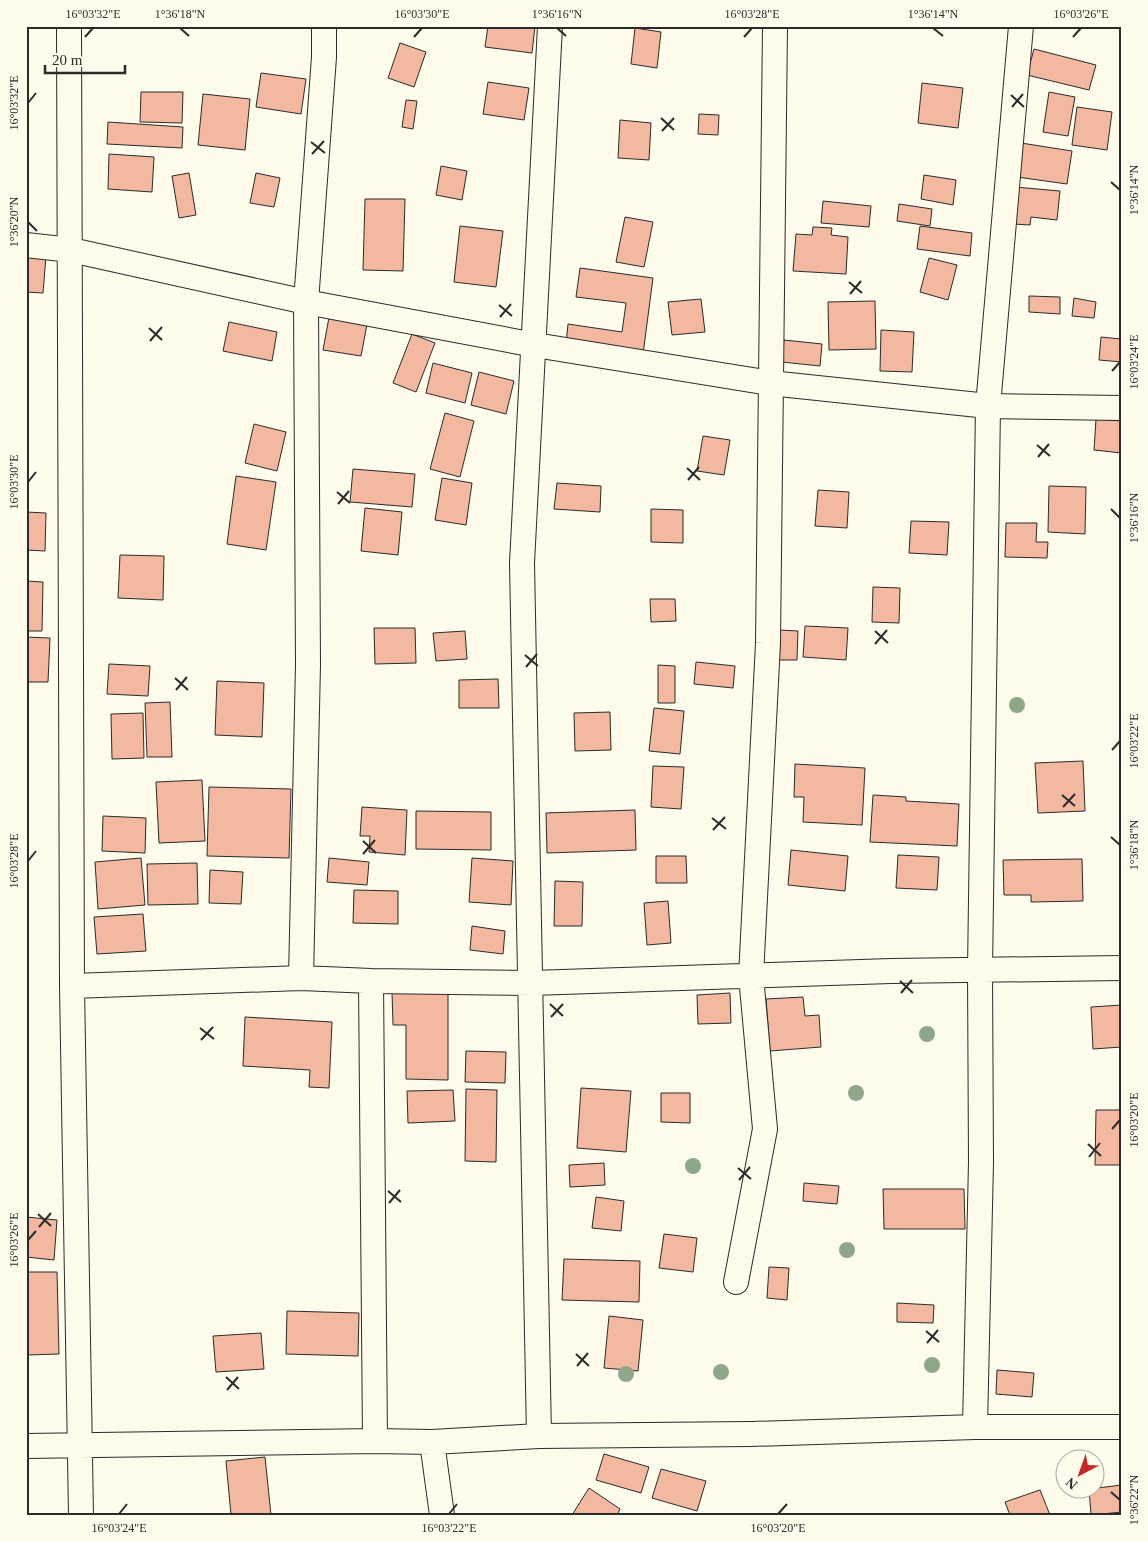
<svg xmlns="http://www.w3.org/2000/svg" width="1148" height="1541" font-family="Georgia,serif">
	<rect width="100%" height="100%" fill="#fdfbea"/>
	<path fill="#f2b8a0" stroke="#2b2b2b" d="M488 26H535L532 53 485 47Z
		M635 28 661 32 657 68 631 64Z
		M400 43 426 52 414 87 388 78Z
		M1034 49 1096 65 1089 90 1027 75Z
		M261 73 306 79 301 114 256 107Z
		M488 82 529 88 524 120 483 114Z
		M922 83 963 88 958 128 918 123Z
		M141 92H183L182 123 140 122Z
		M1049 92 1075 97 1068 136 1043 132Z
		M203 94 250 99 245 150 198 145Z
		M406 100 417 101 413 129 402 127Z
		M1077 107 1112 112 1107 150 1072 145Z
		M699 114 719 115 718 135 698 134Z
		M620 120 651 123 649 160 618 158Z
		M108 122 183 127 182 148 107 144Z
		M1021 143 1072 151 1067 184 1017 177Z
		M109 154 154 157 152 192 108 189Z
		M441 166 467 171 462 200 436 195Z
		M189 173 196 215 179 218 172 176Z
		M256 173 280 178 274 207 250 203Z
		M924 175 956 180 953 205 921 199Z
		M1015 187 1060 191 1057 220 1031 217 1030 225 1013 224Z
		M365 199H405L403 271 363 270Z
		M823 201 871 206 869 227 821 223Z
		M899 204 932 209 930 226 897 221Z
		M625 217 653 222 644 267 616 262Z
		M460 226 503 231 496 287 454 282Z
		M920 226 972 233 970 256 917 249Z
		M813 227 832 228 831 235 848 237 846 274 793 271 796 234 812 235Z
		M26 255 46 256 43 293 26 292Z
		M929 258 957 265 948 300 920 292Z
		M580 268 653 278 643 354 566 344 568 324 622 332 626 303 576 297Z
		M1029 296 1060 297V314L1029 312Z
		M1074 298 1096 302 1094 318 1072 316Z
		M701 299 705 332 672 335 668 302Z
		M875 301 876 349 829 350 828 302Z
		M330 312 368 319 361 356 323 350Z
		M229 322 277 332 272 361 223 351Z
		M881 330 914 332 912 372 880 371Z
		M412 334 435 343 416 392 393 383Z
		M1101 337 1121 339 1122 362 1099 360Z
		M784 340 822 344 820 366 782 362Z
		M433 363 472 373 465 403 426 393Z
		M479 372 514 381 506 414 471 405Z
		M445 413 474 421 460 477 430 469Z
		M1096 419 1122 421V453L1094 450Z
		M254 424 286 432 277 471 245 463Z
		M703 436 730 440 724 475 697 471Z
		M353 469 415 474 412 507 350 502Z
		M236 476 276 482 266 550 227 544Z
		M442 478 472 483 466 525 435 520Z
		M557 483 601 486 600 512 554 509Z
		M1049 486 1086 487 1085 534 1048 532Z
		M818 490 849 492 847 528 815 526Z
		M365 508 402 512 398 555 361 551Z
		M651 509 683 510V543L651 542Z
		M26 512 46 513 45 551 26 550Z
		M911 521 949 522 947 555 909 553Z
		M1006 523H1037L1036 542H1048L1047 558 1005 557Z
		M120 555 164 556 163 600 118 598Z
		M26 581 43 582 42 631H26Z
		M873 587 900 588 899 623 872 622Z
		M650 599H675L676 621 651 622Z
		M805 626 848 628 846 660 803 657Z
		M374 628H415L416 663 375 664Z
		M780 630 798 631 797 660H779Z
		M465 631 467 659 436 661 433 633Z
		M26 637 50 638 48 682H26Z
		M696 662 735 666 733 688 694 684Z
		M109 664 150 666 148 696 107 694Z
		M658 665 675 666V703H658Z
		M498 679 499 708H459V680Z
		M217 681 264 683 262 737 215 735Z
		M170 702 172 757H147L145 703Z
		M654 708 684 711 680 754 649 751Z
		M610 712 611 750 575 751 574 713Z
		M143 713 144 758 112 759 111 714Z
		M1083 761 1085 811 1038 813 1035 763Z
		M795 764 865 768 862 825 803 822 804 797H794Z
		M653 766 684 767 681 809 651 807Z
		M202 780 205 841 159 843 156 782Z
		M209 787 291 789 289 858 207 856Z
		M873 795 906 797V801L959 804 957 846 870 842Z
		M362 807 407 810 405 855 369 852 370 836H360Z
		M635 810 636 850 547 853 546 813Z
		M416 811 491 812V850L416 849Z
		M103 816 146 818 145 853 102 851Z
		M791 850 848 856 845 891 788 885Z
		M898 855 939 857 937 890 896 888Z
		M656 856H686L687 883H656Z
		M141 858 145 905 98 909 95 862Z
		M329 858 369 862 367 885 327 882Z
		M472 858 513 861 511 905 469 902Z
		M1082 859 1083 901 1031 902V895H1004L1003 860Z
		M197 863 198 904 148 905 147 864Z
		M210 870 243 872 241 904 209 903Z
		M555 881 583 882 582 926H554Z
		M354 890 398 891V924L353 923Z
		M668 901 671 943 647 945 644 903Z
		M143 914 146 951 97 954 94 917Z
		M472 926 505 931 503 954 470 950Z
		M392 992H448V1080L406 1079V1025H393Z
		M730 993 731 1023 698 1024 697 995Z
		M803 997 805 1016 819 1015 821 1047 770 1051 766 999Z
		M1122 1005V1047L1093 1049 1091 1007Z
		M245 1017 332 1022 329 1088 309 1087 310 1070 243 1066Z
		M466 1051 506 1052 505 1083 465 1082Z
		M581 1088 631 1091 626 1152 577 1148Z
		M466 1089 497 1090 496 1162 465 1161Z
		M453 1090 455 1121 408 1123 407 1091Z
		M661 1093H690V1123L661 1122Z
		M1096 1110H1122V1165H1095Z
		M604 1163 605 1185 570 1187 569 1165Z
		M804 1183 839 1186 837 1204 803 1201Z
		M883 1189H964L965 1229H884Z
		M596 1197 624 1201 621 1231 592 1228Z
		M26 1217 57 1220 54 1260 26 1257Z
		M664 1234 697 1238 693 1272 659 1268Z
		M564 1259 640 1261 639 1302 562 1300Z
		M769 1267 789 1268 787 1300 767 1298Z
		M26 1272H57L59 1354 26 1355Z
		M897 1303 934 1305 933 1323 897 1322Z
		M287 1311 359 1313 358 1356 286 1354Z
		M609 1316 643 1320 638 1371 604 1368Z
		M261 1333 264 1369 216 1372 213 1336Z
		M997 1370 1034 1373 1032 1397 996 1394Z
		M604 1454 649 1467 641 1493 596 1480Z
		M265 1457 271 1515H231L226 1461Z
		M661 1469 706 1481 697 1511 652 1498Z
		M1122 1485V1512L1091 1515 1089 1489Z
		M589 1488 620 1509 617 1515H572Z
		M1040 1490 1050 1515H1010L1005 1502Z"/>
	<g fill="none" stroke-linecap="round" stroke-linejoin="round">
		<g stroke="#2b2b2b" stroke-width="26">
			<path id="street" d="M69 26 72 986 81 1515
				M26 245 71 250 306 302 535 345 770 383 988 406 1122 408
				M301 978 308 665 306 302 324 57V26
				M371 981 375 1441
				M72 986 301 978 371 981 532 983 891 971 1122 968
				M736 1282 765 1129 751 976 768 643 775 26
				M975 1427 981 1162 980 970 988 406 1021 26
				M539 1436 522 563 550 26
				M432 1442 442 1515
				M26 1446 375 1441 432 1442 539 1436 751 1434 975 1427H1122"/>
		</g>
		<use href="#street" stroke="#fdfbea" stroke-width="24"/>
	</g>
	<g fill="#8ea78a">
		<circle cx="1017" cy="705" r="8"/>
		<circle cx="927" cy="1034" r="8"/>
		<circle cx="856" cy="1093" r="8"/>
		<circle cx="693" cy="1166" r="8"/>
		<circle cx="847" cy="1250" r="8"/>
		<circle cx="932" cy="1365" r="8"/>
		<circle cx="721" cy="1372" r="8"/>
		<circle cx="626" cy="1374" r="8"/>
	</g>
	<path fill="none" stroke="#2b2b2b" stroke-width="2" d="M180 28 189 36M557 28 566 36M933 28 943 36M85 37 93 28M414 37 422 28M744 37 752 28M1073 37 1081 28M1011 95 1024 107M28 103 36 93M1012 107 1023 94M661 118 674 130M662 131 674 118M311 142 325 153M312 154 324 141M1111 182 1120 190M28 222 37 231M849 282 862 293M850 294 861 281M499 305 512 316M500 317 511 304M149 328 162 340M150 341 162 327M1112 371 1120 362M1037 445 1050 456M1038 457 1049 444M687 468 700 480M688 480 699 467M28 482 36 472M337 492 350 503M338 504 349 491M1111 509 1120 518M875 631 888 643M875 644 887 630M525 655 538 666M526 667 537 654M175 678 188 690M176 690 187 677M1112 750 1120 741M1062 795 1075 806M1063 807 1075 794M712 818 726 829M713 830 725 817M1111 837 1120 845M363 841 376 853M363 854 375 840M28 861 36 851M900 981 913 993M901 993 912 980M550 1004 563 1016M551 1017 563 1004M200 1028 214 1039M201 1040 213 1027M1112 1129 1120 1120M1088 1144 1101 1156M1089 1157 1100 1143M738 1168 751 1179M739 1180 750 1167M388 1191 401 1202M389 1203 400 1190M38 1214 51 1226M39 1227 51 1213M28 1240 36 1231M926 1331 939 1342M927 1343 938 1330M576 1354 589 1366M577 1366 588 1353M226 1377 239 1389M227 1390 238 1377M1111 1492 1120 1500M119 1514 127 1504M449 1514 457 1504M778 1514 787 1504"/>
	<rect width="1148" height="1541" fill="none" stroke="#fdfbea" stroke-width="55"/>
	<g transform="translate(1080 1474) rotate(221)"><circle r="24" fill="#fdfbea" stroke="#a9a89e"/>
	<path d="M0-4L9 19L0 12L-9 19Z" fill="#c62828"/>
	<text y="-8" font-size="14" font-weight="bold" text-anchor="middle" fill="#2b2b2b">N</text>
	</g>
	<path d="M45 65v8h80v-8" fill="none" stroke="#2b2b2b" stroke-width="2.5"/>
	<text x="52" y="65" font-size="15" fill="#2b2b2b" stroke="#fdfbea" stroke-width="4" paint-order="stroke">20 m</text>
	<rect x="28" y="28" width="1092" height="1486" fill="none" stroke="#2b2b2b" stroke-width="2"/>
	<g font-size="12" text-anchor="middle" fill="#2b2b2b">
		<text x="93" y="18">16°03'32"E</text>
		<text x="180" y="18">1°36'18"N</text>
		<text x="422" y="18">16°03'30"E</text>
		<text x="557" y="18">1°36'16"N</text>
		<text x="752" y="18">16°03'28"E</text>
		<text x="933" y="18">1°36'14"N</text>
		<text x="1081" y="18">16°03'26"E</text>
		<text transform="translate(14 103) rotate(-90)" y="4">16°03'32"E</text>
		<text transform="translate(1134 190) rotate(-90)" y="4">1°36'14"N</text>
		<text transform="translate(14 222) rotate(-90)" y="4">1°36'20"N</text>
		<text transform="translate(1134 362) rotate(-90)" y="4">16°03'24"E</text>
		<text transform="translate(14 482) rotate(-90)" y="4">16°03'30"E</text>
		<text transform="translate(1134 518) rotate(-90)" y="4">1°36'16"N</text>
		<text transform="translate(1134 741) rotate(-90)" y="4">16°03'22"E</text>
		<text transform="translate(1134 845) rotate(-90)" y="4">1°36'18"N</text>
		<text transform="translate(14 861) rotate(-90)" y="4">16°03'28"E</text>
		<text transform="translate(1134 1120) rotate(-90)" y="4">16°03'20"E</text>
		<text transform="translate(14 1240) rotate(-90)" y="4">16°03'26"E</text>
		<text transform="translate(1134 1500) rotate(-90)" y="4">1°36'22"N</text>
		<text x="119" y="1532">16°03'24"E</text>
		<text x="449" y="1532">16°03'22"E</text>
		<text x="778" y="1532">16°03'20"E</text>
	</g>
</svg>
